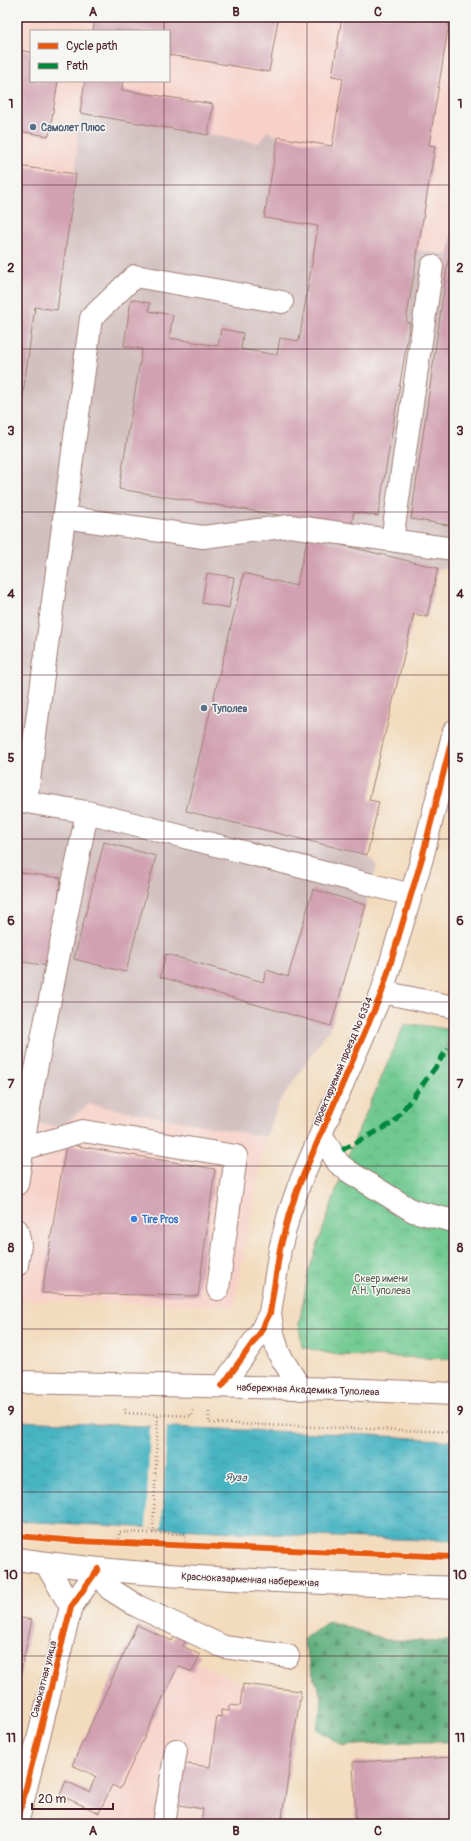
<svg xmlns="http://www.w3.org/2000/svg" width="471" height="1841" font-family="Pangolin,sans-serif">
	<defs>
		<pattern id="forest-firs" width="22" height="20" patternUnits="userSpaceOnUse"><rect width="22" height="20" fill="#5bad7a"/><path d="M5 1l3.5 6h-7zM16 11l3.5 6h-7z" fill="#4d8c64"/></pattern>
		<pattern id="park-crowns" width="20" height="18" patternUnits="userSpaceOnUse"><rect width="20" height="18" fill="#6fc990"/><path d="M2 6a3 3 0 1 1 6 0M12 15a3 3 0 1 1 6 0" fill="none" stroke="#62ac7c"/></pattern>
		<pattern id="water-ripples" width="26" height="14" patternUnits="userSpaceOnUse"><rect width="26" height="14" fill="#46b4c2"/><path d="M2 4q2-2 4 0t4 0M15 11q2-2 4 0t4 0" fill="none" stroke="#3c929e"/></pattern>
	</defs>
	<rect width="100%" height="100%" fill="#f6f6f2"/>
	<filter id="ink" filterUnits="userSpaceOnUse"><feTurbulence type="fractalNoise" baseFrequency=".025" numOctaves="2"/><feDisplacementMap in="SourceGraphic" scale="8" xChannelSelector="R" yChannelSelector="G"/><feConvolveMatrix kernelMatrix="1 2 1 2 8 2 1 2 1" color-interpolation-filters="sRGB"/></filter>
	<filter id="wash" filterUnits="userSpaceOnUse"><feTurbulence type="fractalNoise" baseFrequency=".012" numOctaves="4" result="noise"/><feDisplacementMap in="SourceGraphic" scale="16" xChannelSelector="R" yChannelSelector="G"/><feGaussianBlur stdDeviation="0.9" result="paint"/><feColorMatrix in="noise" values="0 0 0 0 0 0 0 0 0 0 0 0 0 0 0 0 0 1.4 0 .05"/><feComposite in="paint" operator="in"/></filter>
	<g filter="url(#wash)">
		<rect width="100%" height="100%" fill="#f3dbbd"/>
		<path fill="#f7d1c8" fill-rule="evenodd" d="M17 17H454V219L449 255 374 243 320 216 318 226 264 218 259 143 81 113 76 174 17 166ZM31 31H169V81H31Z
			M89 1104 266 1137 234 1306 17 1300V1120L60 1127Z
			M137 1625 172 1641 188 1635 183 1646 200 1655 197 1663 243 1684 301 1691 281 1824H55L69 1799 60 1795 66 1781 89 1792 96 1777 72 1765Z"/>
		<path fill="#d2bfc0" d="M80 113 259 143 267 131 278 137 264 218 318 226 320 216 374 243 449 255 454 219V567L438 569 427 617 414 614 369 800 379 802 367 855 377 866 331 1026 278 1105 266 1137 89 1104 60 1127 17 1120V166L75 174Z"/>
		<path fill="url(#forest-firs)" stroke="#526652" d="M329 1621 387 1640 454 1641V1742H406L343 1746 317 1729 322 1698 311 1669 303 1639Z"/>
		<path fill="url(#park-crowns)" stroke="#5c745e" d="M404 1025H420L454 1030V1359L337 1355 302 1347 299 1324 309 1270 349 1153Z"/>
		<path fill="url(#water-ripples)" stroke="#486a76" d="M17 1421 372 1435 454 1441V1541L337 1537 17 1521Z"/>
		<path fill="#f3dbbd" d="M150 1424 167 1425 162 1528H146Z"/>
		<g id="blocks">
			<path fill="#d1a1b1" d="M95 17H274V20H278L269 72 169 55V31H93Z
				M342 17H450L429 145 435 146 406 322 410 323 378 516 354 512 351 527 119 489 142 349 124 346 131 299 150 303 149 311 173 315 169 338 218 346 221 329 243 333 241 349 277 355 280 338 299 341 318 226 264 218 278 137 332 146 343 78 332 76Z
				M17 50 31 52V81H58L49 136 17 131Z
				M85 81H123L122 90 213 104 208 135 80 113Z
				M17 166 76 174 57 310 35 307 18 429Z
				M453 226H454V526L411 519Z
				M308 537 438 568 427 617 414 614 369 800 379 802 367 855 186 811 244 573 296 586Z
				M207 573 234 577 229 608 202 603Z
				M104 842 156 856 126 972 74 959Z
				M17 872 61 878 49 966 17 961Z
				M313 889 366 905 331 1026 160 977 166 954 263 982 267 970 288 977Z
				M66 1144 215 1169 198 1296 42 1293Z
				M17 1617 32 1620 18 1684H17Z
				M137 1625 172 1641 177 1630 188 1635 183 1646 200 1655 192 1672 178 1666 120 1789 112 1785 99 1813 60 1795 66 1781 89 1792 96 1776 72 1765Z
				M243 1684 301 1691 281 1824H201L203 1809 174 1804 180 1763 210 1767 217 1716 221 1717V1710L229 1711V1705L240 1706Z
				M454 1757V1824H356L353 1762Z"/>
		</g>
	</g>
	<g filter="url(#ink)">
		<use href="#blocks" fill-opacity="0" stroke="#9e7d74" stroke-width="1"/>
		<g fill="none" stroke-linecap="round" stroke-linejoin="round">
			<g stroke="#9e7d74" stroke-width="24">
				<path id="minor" d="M282 302 135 276 91 318 26 802 87 812 411 895
					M64 517 203 537 290 526 454 549
					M392 540 432 266
					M382 992 454 1007
					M32 1090 87 812
					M321 1134 338 1163 348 1171 413 1211 454 1221
					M23 1149 83 1131 236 1156 218 1289
					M17 1184 32 1090 18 1088
					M17 1230 20 1245 17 1265
					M270 1313 273 1333 279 1354 301 1389
					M222 1386 260 1333 270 1313 280 1249 289 1214 299 1185 382 992 422 858 454 731
					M46 1564 71 1607
					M17 1824 71 1607 98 1569 110 1589 137 1606 224 1647 288 1656
					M164 1824 176 1750"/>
			</g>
			<g stroke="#9e7d74" stroke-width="24">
				<path id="major" d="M17 1382 342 1389 454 1394
					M17 1559C162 1580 308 1582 454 1588"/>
			</g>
			<path stroke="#9e7d74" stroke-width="2.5" stroke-dasharray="1 3" stroke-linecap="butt" d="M451 1032 448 1048 454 1069
				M125 1409V1413L192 1416V1410
				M209 1412V1423L454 1432
				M153 1533 158 1415
				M119 1543V1532L185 1534V1545"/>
			<use href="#minor" stroke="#fff" stroke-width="22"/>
			<use href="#major" stroke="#fff" stroke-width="22"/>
			<path stroke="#00873e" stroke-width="5" stroke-dasharray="10 5" stroke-linecap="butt" d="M342 1150 393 1123 435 1068 448 1048"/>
			<g stroke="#f6f6f2" stroke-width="8">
				<path id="cycleway" d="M222 1386 260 1333 270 1313 280 1249 289 1214 299 1185 382 992 422 858 454 731
					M17 1536 77 1541 454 1557
					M17 1824 71 1607 98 1569"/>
			</g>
			<use href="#cycleway" stroke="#e8590c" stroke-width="6"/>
		</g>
	</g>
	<path fill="none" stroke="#4a1f2b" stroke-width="1" stroke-opacity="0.55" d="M164 17V31M307 17V1824M164 81V1824M17 185H454M17 349H454M17 512H454M17 675H454M17 839H454M17 1002H454M17 1166H454M17 1329H454M17 1492H454M17 1656H454"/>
	<g fill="#5c6f8a" stroke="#f6f6f2" stroke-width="1.5">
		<circle cx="33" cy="127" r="4"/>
		<circle cx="204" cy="708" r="4"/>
	</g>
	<circle fill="#3f7fe0" stroke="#f6f6f2" stroke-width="1.5" cx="134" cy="1219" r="4"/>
	<g text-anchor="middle" stroke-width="3" stroke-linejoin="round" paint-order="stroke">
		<g font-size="10" font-weight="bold" fill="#4e5e75" stroke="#f6f6f2" text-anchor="start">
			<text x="41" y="131">Самолет Плюс</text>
			<text x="212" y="712">Туполев</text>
		</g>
		<g font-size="10" fill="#4a1f2b" stroke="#f6f6f2">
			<text transform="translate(342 1061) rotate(-67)" y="4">проектируемый проезд № 6334</text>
			<text transform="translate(308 1389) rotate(2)" y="4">набережная Академика Туполева</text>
			<text transform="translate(250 1579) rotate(3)" y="4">Красноказарменная набережная</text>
			<text transform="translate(43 1679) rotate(-76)" y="4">Самокатная улица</text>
		</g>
		<g font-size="10" font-weight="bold" fill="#366cbe" stroke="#f6f6f2" text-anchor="start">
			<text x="142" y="1223">Tire Pros</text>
		</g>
		<g font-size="10" fill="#575a4e" stroke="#f6f6f2">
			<text x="381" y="1282">Сквер имени<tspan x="381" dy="12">А.Н. Туполева</tspan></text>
		</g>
		<g font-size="11" font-style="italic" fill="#485b67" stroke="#f6f6f2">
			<text transform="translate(236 1477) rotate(3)" y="4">Яуза</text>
		</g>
	</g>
	<rect width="471" height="1841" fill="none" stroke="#f6f6f2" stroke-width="44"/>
	<rect x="30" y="30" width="140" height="52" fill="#f6f6f2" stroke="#b1a0a2"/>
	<rect x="38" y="43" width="20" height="6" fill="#e8590c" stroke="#b1a0a2"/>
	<text x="66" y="50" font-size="12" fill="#4a1f2b">Cycle path</text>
	<rect x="38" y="63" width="20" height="6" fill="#00873e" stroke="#b1a0a2"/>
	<text x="66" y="70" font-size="12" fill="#4a1f2b">Path</text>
	<path d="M32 1803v6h81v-6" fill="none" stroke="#4a1f2b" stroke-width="2"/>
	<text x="38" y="1803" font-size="12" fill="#4a1f2b" stroke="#f6f6f2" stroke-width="3" paint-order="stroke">20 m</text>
	<rect x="22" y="22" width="427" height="1797" fill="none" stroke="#4a1f2b" stroke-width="1.5"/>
	<g font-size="13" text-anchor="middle" font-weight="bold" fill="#4a1f2b">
		<text x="93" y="16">A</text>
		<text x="236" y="16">B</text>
		<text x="378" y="16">C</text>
		<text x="11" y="108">1</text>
		<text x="460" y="108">1</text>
		<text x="11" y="272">2</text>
		<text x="460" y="272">2</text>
		<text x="11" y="435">3</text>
		<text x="460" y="435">3</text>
		<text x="11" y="598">4</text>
		<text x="460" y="598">4</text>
		<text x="11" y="762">5</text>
		<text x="460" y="762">5</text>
		<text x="11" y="925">6</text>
		<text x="460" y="925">6</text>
		<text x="11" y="1088">7</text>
		<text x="460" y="1088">7</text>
		<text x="11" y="1252">8</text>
		<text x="460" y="1252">8</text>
		<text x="11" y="1415">9</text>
		<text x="460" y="1415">9</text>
		<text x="11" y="1579">10</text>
		<text x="460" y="1579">10</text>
		<text x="11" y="1742">11</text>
		<text x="460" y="1742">11</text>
		<text x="93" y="1835">A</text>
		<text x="236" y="1835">B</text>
		<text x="378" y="1835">C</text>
	</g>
</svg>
